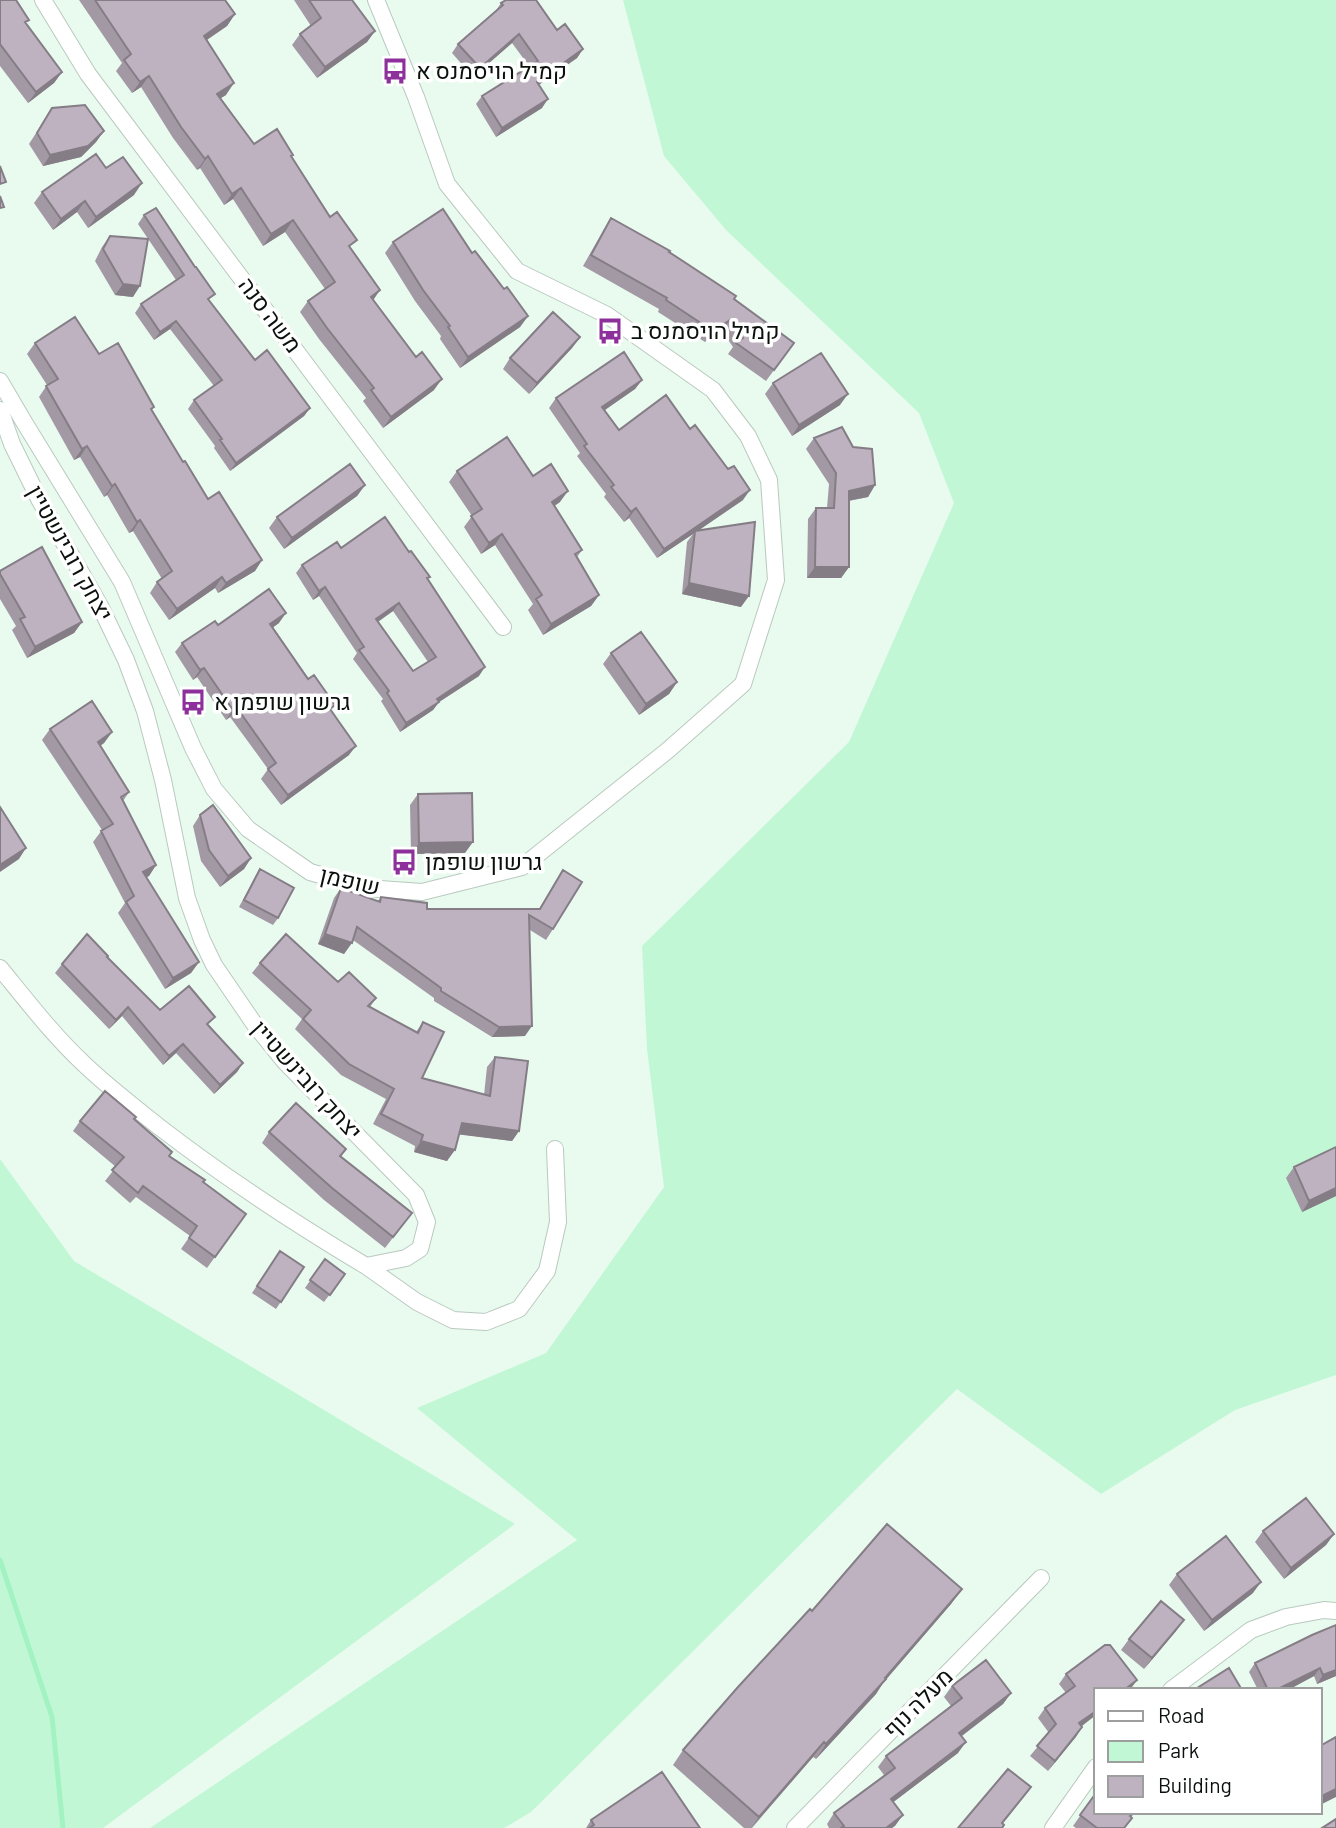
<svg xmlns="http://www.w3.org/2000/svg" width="1336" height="1828" font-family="Barlow,Heebo,sans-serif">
	<rect width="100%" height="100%" fill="#e9fbef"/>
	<path fill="#c2f7d6" d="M623 0H1336V1375L1235 1410 1101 1494 957 1389 531 1812 504 1828H150L577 1540 417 1408 546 1353 664 1187 647 1049 642 946 849 742 954 503 919 413 726 230 664 156Z
		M0 1159 74 1261 515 1524 103 1828H0Z"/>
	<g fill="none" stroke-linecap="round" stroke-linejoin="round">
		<path stroke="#a2f2c2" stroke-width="5" d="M0 1560 52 1717 63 1828"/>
		<g stroke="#b9c9bf" stroke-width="18">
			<path id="street" d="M43 0 88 74 503 627
				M0 381 24 422 122 582 193 748 214 789 248 829 310 872 366 888 422 892 522 867 667 751 743 684 776 580 769 480 748 436 713 390 607 315 517 271 447 184 416 97 376 0
				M0 410 12 444 39 499 100 606 126 660 145 711 163 780 187 898 202 940 214 965 255 1025 285 1062 416 1195 427 1222 420 1249 406 1258 366 1266C294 1223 224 1177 158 1126 133 1106 107 1086 84 1064 53 1035 27 1001 0 968
				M366 1266 417 1302 453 1320 486 1322 519 1309 547 1271 558 1222 555 1149
				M1171 1690 1251 1630 1286 1617 1324 1610 1336 1611
				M795 1828 1041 1578
				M1053 1828 1096 1767"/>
		</g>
		<use href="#street" stroke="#fff" stroke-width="16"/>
	</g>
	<path fill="#a399a5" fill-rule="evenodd" d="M0 0 26 24 62 72 54 83 28 103 0 66Z
		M79 0H225L235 14 227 26 207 40 226 95 221 98 254 144 293 155 292 157 351 249 373 301 434 390 383 428 363 401 366 398 319 339 300 312 308 301 325 289 285 232 263 246 233 199 224 205 200 168 197 170 173 138 141 87 132 93 116 71 122 63Z
		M294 0H352L375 31 367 42 317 78 292 45 300 34 311 26Z
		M501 3 557 30 583 49 577 58 539 85 542 108 496 137 476 104 482 96 529 66 512 43 473 77 452 53 458 44 495 12Z
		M52 108 104 131 96 142 81 157 43 166 29 144Z
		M106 168 134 195 88 228 77 212 53 230 34 203 42 192Z
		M144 215 255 360 310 408 304 416 230 471 214 448 215 446 188 409 194 400 214 386 170 329 154 340 135 313 141 304 176 280 138 224Z
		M611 218 669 252 794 343 766 381 728 354 733 347 722 331 709 340 708 339 705 342 658 312 659 309 583 266 604 229Z
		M110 236 133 297 115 295 95 261 102 247Z
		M393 242 472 253 528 316 520 327 460 368 440 339 441 336 415 301 385 253Z
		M580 337 572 348 529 394 503 369 510 358Z
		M35 343 99 354 152 410 183 462 208 499 262 560 255 571 218 593 215 588 169 620 150 593 157 582 162 579 133 531 129 533 107 495 104 497 80 457 74 460 39 397 47 385 27 354Z
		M642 380 635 389 604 410 619 430 743 500 698 530 741 607 682 594 687 542 693 534 657 558 629 518 624 522 604 497 606 494 577 456 580 453 549 408 556 398Z
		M773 383 840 405 792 436 765 394Z
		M814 438 875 485 868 497 849 501V567L841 578H807L808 519 816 508H827L829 484 806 449Z
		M457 471 533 476 560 502 554 506 582 550 577 557 599 595 591 606 543 635 528 610 533 604 495 545 481 554 464 527 472 516 449 482Z
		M365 485 357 496 284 549 269 528 277 517Z
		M341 548 409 552 430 577 428 579 479 676 439 702 433 710 400 732 381 701 383 699 353 659 357 653 319 596 313 600 296 573 302 565ZM393 611 428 662 413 671 378 622Z
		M0 571 82 622 74 633 27 658 12 630 16 626 0 599Z
		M279 623 273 627 331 711 349 755 281 805 261 779 268 769 230 717 226 720 197 677 193 680 175 652 182 643 218 625Z
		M611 653 677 682 669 694 639 715 603 664Z
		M50 729 112 732 104 743 100 746 129 792 123 801 156 865 149 876 146 877 199 962 191 973 165 989 118 913 125 903 93 842 102 830 42 740Z
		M418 794 465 853 411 854 410 805Z
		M200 815 251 858 244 869 220 887 201 861 193 826Z
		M260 869 278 918 273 925 239 907 255 877Z
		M563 870 553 929 546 940 530 930 525 1036 492 1037 434 1001V998L353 940 344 954 318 944 334 898 341 888 378 901 381 897 427 909H539Z
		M107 958 160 1010 209 1026 243 1063 237 1072 214 1094 176 1053 163 1065 122 1016 109 1029 55 973 62 964Z
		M260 963 338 982 376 998 370 1007 416 1032 423 1022 422 1078 484 1095 487 1067 495 1057 519 1131 512 1141 459 1134 447 1161 414 1152 415 1146 373 1124 386 1099 341 1075 295 1029 302 1019 252 973Z
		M134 1119 170 1156 203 1182 246 1214 207 1268 181 1249 190 1236 136 1197 130 1203 105 1181 116 1167 73 1131 80 1121Z
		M269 1132 346 1149 341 1157 412 1213 385 1248 324 1200 262 1143Z
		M1336 1147V1196L1302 1212 1286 1178 1294 1167Z
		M280 1251 304 1267 276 1309 252 1293Z
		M325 1259 345 1274 324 1302 305 1288Z
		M1263 1531 1334 1534 1326 1545 1284 1579 1255 1542Z
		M1177 1574 1253 1593 1204 1631 1169 1585Z
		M962 1589 951 1604 883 1683 876 1694 816 1759 813 1757 752 1828H744L673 1765 683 1750 812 1611Z
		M1336 1625V1676L1317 1684 1314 1676 1288 1690H1258L1249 1672 1255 1663Z
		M1176 1631 1144 1669 1121 1650 1129 1639Z
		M1105 1645 1082 1726V1727L1048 1771 1030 1756 1049 1733 1038 1718 1045 1708 1066 1693 1059 1684 1066 1674Z
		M952 1686 1011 1693 1003 1704 962 1736 958 1753 893 1802 903 1815 892 1828H829L827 1824 834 1813 884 1775 878 1767 886 1756 951 1706 944 1697Z
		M1096 1793 1136 1812 1131 1817 1125 1828H1076L1073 1826Z
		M591 1820 700 1828H586Z"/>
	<path fill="#857d86" d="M235 14 227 26 196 47 204 36Z
		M375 31 367 42 317 78 325 67Z
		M519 34 512 43 473 77 480 68Z
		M583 49 577 58 531 90 537 82Z
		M62 72 54 83 28 103 36 92Z
		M149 76 141 87 132 93 140 82Z
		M234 83 226 95 209 105 217 94Z
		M548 99 542 108 496 137 502 128Z
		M104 131 96 142 81 157 43 166 50 155Z
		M208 156 200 168 197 170 205 159Z
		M142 183 134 195 88 228 96 217Z
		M241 188 233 199 224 205 232 194Z
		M85 201 77 212 53 230 61 219Z
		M293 220 285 232 263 246 271 234Z
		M123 284 140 286 133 297 115 295Z
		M380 290 372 302 371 297Z
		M528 316 520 327 460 368 468 357Z
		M730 320 722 331 709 340 717 329Z
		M176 321 170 329 154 340 160 332Z
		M580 337 572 348 529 394 537 383Z
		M442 379 434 390 383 428 391 417Z
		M642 380 635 389 595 417 602 407Z
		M848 394 840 405 792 436 799 425Z
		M310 408 304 416 230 471 236 463Z
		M87 446 80 457 74 460 82 449Z
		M115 484 107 495 104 497 112 486Z
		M365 485 357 496 284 549 292 538Z
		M875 485 868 497 841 502 849 491Z
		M750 490 743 500 695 533V531L693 534 657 558 664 549Z
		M568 491 560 502 544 513 552 502Z
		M636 508 629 518 624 522 631 512Z
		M140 520 133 531 129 533 137 522Z
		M502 534 495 545 481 554 489 543Z
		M262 560 255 571 218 593 226 583Z
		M815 567H849L841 578H807Z
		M222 577 215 588 169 620 177 609Z
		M689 583 749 596 741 607 682 594Z
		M325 587 319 596 313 600 319 591Z
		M599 595 591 606 543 635 551 624Z
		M399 603 393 611 370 627 376 619Z
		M286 613 279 623 264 634 270 624Z
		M82 622 74 633 27 658 35 647Z
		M485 667 479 676 439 702 433 710 400 732 406 723 437 699Z
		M204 668 197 677 193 680 200 670Z
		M677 682 669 694 639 715 646 704Z
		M237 708 230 717 226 720 233 710Z
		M112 732 104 743 90 753 98 742Z
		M356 746 349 755 281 805 288 795Z
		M473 842 465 853 411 854 419 843Z
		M26 848 19 859 0 872V865Z
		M251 858 244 869 220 887 228 876Z
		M156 865 149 876 135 883 143 872Z
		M325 934 352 943 344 954 318 944Z
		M199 962 191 973 165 989 173 978Z
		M128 1007 122 1016 109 1029 116 1020Z
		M532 1026 525 1036 492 1037 499 1027Z
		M183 1044 176 1053 163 1065 169 1056Z
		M243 1063 237 1072 214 1094 220 1085Z
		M462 1123 519 1131 512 1141 455 1134Z
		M421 1141 455 1150 447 1161 414 1152Z
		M1336 1188V1196L1302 1212 1309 1201Z
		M1334 1534 1326 1545 1284 1579 1291 1568Z
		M1261 1582 1253 1593 1204 1631 1212 1620Z
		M962 1589 951 1604 883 1683 876 1694 816 1759 826 1744 885 1678Z
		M1184 1620 1176 1631 1144 1669 1152 1658Z
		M1320 1668 1314 1676 1288 1690H1276Z
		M1336 1670V1676L1317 1684 1323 1675Z
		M1137 1680 1130 1690H1124Z
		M1011 1693 1003 1704 951 1744 959 1733Z
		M1096 1711V1715L1073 1733 1079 1723Z
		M1082 1727 1076 1737 1048 1771 1055 1761Z
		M824 1742 813 1757 751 1828 759 1817Z
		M966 1742 958 1753 883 1810 891 1799Z
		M1336 1789V1797L1320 1805V1797Z
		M903 1815 895 1826 892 1828H886Z"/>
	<path fill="#beb2c0" stroke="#857d86" stroke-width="2" fill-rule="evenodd" d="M0 0H16L29 20 25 22 62 72 36 92 0 44Z
		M95 0H225L235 14 204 36 234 83 217 94 254 144 277 129 293 155 291 156 330 217 337 212 357 240 349 246 380 290 371 297 416 357 422 352 442 379 391 417 371 390 374 388 327 328 308 301 335 282 293 220 271 234 241 188 232 194 208 156 205 159 181 127 149 76 140 82 124 60 131 54Z
		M309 0H352L375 31 325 67 300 34 321 18Z
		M506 0H536L557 30 565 24 583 49 537 82 548 99 502 128 482 96 538 61 519 34 480 68 458 44 503 5 501 3Z
		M85 105 104 131 88 146 50 155 37 133 52 108Z
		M96 154 106 168 123 157 142 183 96 217 85 201 61 219 42 192Z
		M0 166 6 182 0 184Z
		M0 196 4 207 0 208Z
		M156 208 195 267H196L215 294 208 299 255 360 267 350 310 408 236 463 220 440 222 439 194 400 222 380 176 321 160 332 141 304 184 275 144 215Z
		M443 209 472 253 475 251 504 289 507 287 528 316 468 357 448 327 450 326 423 290 393 242Z
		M611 218 670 251 669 252 736 296 734 299 794 343 774 370 736 343 743 338 730 320 717 329 715 328 713 331 666 300 667 298 591 255Z
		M110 236 148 239 140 286 123 284 103 249Z
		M553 312 580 337 537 383 510 358Z
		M75 317 99 354 118 343 154 407 151 409 183 462 185 461 208 499 219 492 262 560 226 583 222 577 177 609 157 582 172 571 140 520 137 522 115 484 112 486 87 446 82 449 46 386 58 379 35 343Z
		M624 352 642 380 602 407 619 430 666 395 690 429 695 425 728 469 734 466 750 490 664 549 636 508 631 512 611 487 614 485 584 446 587 444 556 398Z
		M821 353 848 394 799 425 773 383Z
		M842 427 853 447 872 449 875 485 849 491V567H815L816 508H834L836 473 814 438Z
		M507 437 533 476 551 464 568 491 552 502 582 550 575 554 599 595 551 624 536 599 542 595 502 534 489 543 471 516 482 509 457 471Z
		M350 464 365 485 292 538 277 517Z
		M385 517 409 552 411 551 430 577 427 578 485 667 437 699 439 702 406 723 387 693 389 691 359 650 364 647 325 587 319 591 302 565 337 542 341 548ZM399 603 436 657 413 671 376 619Z
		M755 522 749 596 689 583 695 531Z
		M42 547 82 622 35 647 20 619 25 617 0 574V571Z
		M269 589 286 613 270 624 308 679 314 675 335 705 330 709 356 746 288 795 268 769 276 763 237 708 233 710 204 668 200 670 182 643 215 621 218 625Z
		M641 632 677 682 646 704 611 653Z
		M92 701 112 732 98 742 129 792 121 797 156 865 143 872 199 962 173 978 126 902 134 896 101 831 113 824 50 729Z
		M472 793 473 842 419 843 418 794Z
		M213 805 251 858 228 876 209 850 200 815Z
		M0 807 26 848 0 865Z
		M260 869 294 888 278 918 244 900Z
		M563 870 582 882 553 929 529 915 532 1026 499 1027 441 991V988L357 927 352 943 325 934 341 888 380 902 381 897 427 903V909H540Z
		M87 934 108 956 107 957 160 1010 189 986 215 1017 207 1024 243 1063 220 1085 183 1044 169 1056 128 1007 116 1020 62 964Z
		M286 934 338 982 349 972 376 998 368 1006 418 1033 423 1022 444 1032 422 1078 490 1096 495 1057 528 1061 519 1131 462 1123 455 1150 421 1141 423 1135 381 1114 394 1089 349 1064 303 1019 311 1010 260 963Z
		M105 1091 136 1117 134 1119 172 1152 169 1156 205 1180 203 1182 246 1214 215 1257 189 1238 197 1226 143 1186 138 1193 112 1170 124 1157 80 1121Z
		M296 1103 346 1149 340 1156 412 1213 393 1237 332 1188 269 1132Z
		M1336 1147V1188L1309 1201 1294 1167Z
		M280 1251 304 1267 281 1302 257 1286Z
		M325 1259 345 1274 330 1295 310 1280Z
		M1306 1498 1334 1534 1291 1568 1263 1531Z
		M887 1524 962 1589 885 1678 886 1679 826 1744 824 1742 759 1817 683 1750 738 1687 810 1609 812 1611Z
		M1226 1536 1261 1582 1212 1620 1177 1574Z
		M1161 1601 1184 1620 1152 1658 1129 1639Z
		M1336 1625V1670L1323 1675 1320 1668 1276 1690H1268L1255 1663 1312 1635Z
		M1105 1645H1110L1137 1680 1124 1690H1096V1711L1079 1723 1082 1727 1055 1761 1037 1746 1056 1724 1045 1708 1075 1686 1066 1674Z
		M986 1660 1011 1693 959 1733 966 1742 891 1799 903 1815 886 1828H841L844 1826 834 1813 895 1768 886 1756 962 1698 952 1686Z
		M1229 1668 1242 1690H1194Z
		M1336 1737V1789L1320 1797V1746Z
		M1008 1769 1031 1787 1002 1823 1004 1825 1002 1828H958Z
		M662 1772 700 1828H589L594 1825 591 1820Z
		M1096 1793V1812H1133L1130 1816 1132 1818 1124 1828H1097L1080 1815Z
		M1336 1819V1828H1322Z"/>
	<defs>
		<g id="bus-bare" transform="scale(2.1)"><path d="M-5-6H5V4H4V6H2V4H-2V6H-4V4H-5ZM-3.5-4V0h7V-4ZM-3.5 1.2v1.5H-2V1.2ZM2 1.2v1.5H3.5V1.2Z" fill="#8d309b" stroke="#fff" stroke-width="2.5" paint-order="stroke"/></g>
	</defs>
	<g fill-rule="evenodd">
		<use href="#bus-bare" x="395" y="71"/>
		<use href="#bus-bare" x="610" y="331"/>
		<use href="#bus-bare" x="193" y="702"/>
		<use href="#bus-bare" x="404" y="862"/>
	</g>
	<g text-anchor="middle" stroke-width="7" stroke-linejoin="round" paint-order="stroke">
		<g font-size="23" fill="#0a100c" stroke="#fff" text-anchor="start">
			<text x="416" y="79">קמיל הויסמנס א</text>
			<text x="631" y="339">קמיל הויסמנס ב</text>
			<text x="214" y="710">גרשון שופמן א</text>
			<text x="425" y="870">גרשון שופמן</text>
		</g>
		<g font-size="23" fill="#0a100c" stroke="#fff">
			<text transform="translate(270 315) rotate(53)" y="8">משה סנה</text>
			<text transform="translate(70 553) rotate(61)" y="8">יצחק רובינשטיין</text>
			<text transform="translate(350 881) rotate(13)" y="8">שופמן</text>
			<text transform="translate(307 1080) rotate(48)" y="8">יצחק רובינשטיין</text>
			<text transform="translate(918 1703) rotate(-45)" y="8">מעלה נוף</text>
		</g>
	</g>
	<rect x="1094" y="1688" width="228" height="126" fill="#ffffff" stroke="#9d9f9e" stroke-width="2"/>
	<rect x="1108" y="1711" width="35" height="10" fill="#ffffff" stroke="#9d9f9e" stroke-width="2"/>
	<text x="1158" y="1723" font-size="21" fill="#0a100c">Road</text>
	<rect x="1108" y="1741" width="35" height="21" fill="#c2f7d6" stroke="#9d9f9e" stroke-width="2"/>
	<text x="1158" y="1758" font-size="21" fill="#0a100c">Park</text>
	<rect x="1108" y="1776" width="35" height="21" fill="#beb2c0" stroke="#9d9f9e" stroke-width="2"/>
	<text x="1158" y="1793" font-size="21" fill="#0a100c">Building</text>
</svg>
